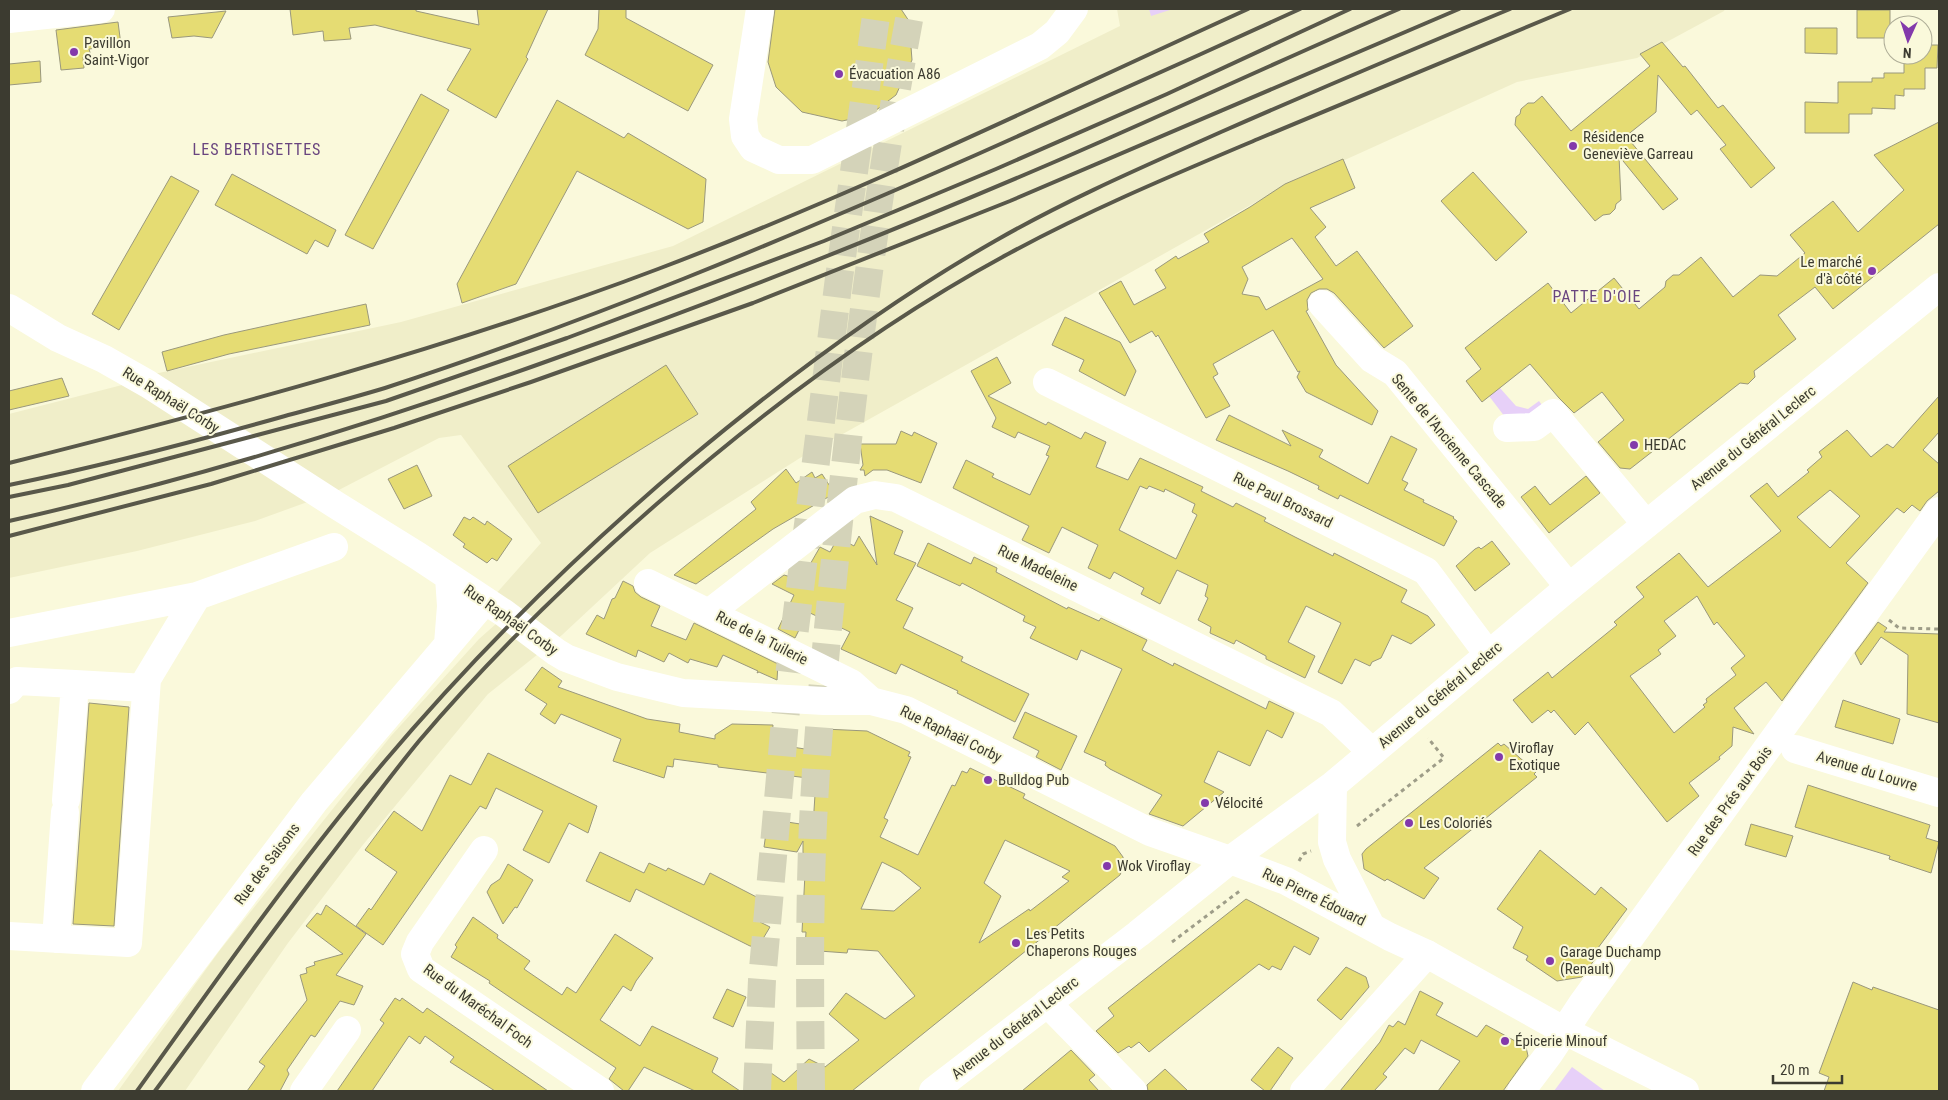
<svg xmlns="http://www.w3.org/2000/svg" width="1948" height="1100" font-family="'Roboto Condensed',sans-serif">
	<rect width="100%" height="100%" fill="#faf9db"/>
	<path fill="#f0eec9" d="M1117 9H1725L1724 11 1637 58 1517 82 1274 192 800 458 650 553 562 635 488 694 362 846 288 943 185 1091H118L220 950 391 736 479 639 514 608 494 596 541 543 461 435 439 438 335 492 255 521 137 551 9 578V414L126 384 154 374 401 322 673 246 1120 26Z"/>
	<path fill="#e7d0f8" d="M1149 9H1173L1151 16Z
		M1500 388 1516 406 1528 409 1539 401 1547 412 1505 417 1489 396Z
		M1572 1067 1605 1091H1554Z"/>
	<path fill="#e5dc73" stroke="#9a987c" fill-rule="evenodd" d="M290 9H416V11L479 25 477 9H548L526 57 528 59 496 118 447 90 471 49 375 25 349 28 351 39 324 41 323 31 293 35Z
		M599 9H626V18L713 65 688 111 585 55 598 29Z
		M775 9H901L909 21 912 60 896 95 875 111 866 116 842 121 802 112 776 87 768 62Z
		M1857 10H1890V38H1857Z
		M226 11 212 38 194 36 172 38 168 17Z
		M118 22 121 45 89 49 91 56 83 57 84 68 61 70 56 30Z
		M1805 28H1837V54L1805 53Z
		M1662 42 1683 67 1685 66 1718 108 1723 105 1775 168 1751 188 1720 149 1726 145 1697 110 1691 115 1658 75 1656 112 1626 136 1678 199 1663 210 1619 156 1621 200 1616 204 1615 209 1610 214 1603 215 1595 221 1515 125 1516 117 1520 114 1521 109 1528 103H1534L1542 96 1571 131 1650 66 1640 54Z
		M1923 45H1938L1937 68H1925V89H1904V96L1895 95V109L1872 108V114H1849V133H1805V102L1838 103V82H1872V78H1884V73H1904V55H1923Z
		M40 61 41 82 9 85V64Z
		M421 94 449 110 373 249 345 235Z
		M557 100 624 138 628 133 706 179 703 222 688 229 577 171 516 284 462 303 457 284Z
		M1939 122V224L1833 309 1815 287 1778 315 1796 339 1754 371 1755 377 1748 384 1740 383 1630 469 1620 468 1598 442 1624 420 1602 392 1574 413 1559 398 1530 364 1482 402 1466 381 1481 369 1465 348 1548 283 1571 313 1614 278 1639 309 1665 287 1666 281 1673 275H1679L1701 257 1733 297 1760 275 1777 276 1805 253 1790 235 1833 201 1858 232 1904 190 1874 155Z
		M1343 159 1355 188 1310 208 1326 227 1315 237 1336 266 1357 251 1413 326 1384 348 1334 293 1327 289H1319L1311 293 1307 300 1308 310 1306 311 1336 365 1378 411 1372 425 1306 392 1297 377 1300 371 1298 372 1273 330 1213 364 1218 374 1213 377 1230 406 1206 418 1158 335 1156 337 1152 331 1130 343 1099 293 1121 281 1134 305 1166 288 1155 270 1176 256 1178 259 1209 242 1204 234 1250 207 1285 184ZM1292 238 1323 279 1266 310 1259 297 1242 294 1248 279 1242 267Z
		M1473 172 1527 232 1496 261 1441 201Z
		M232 174 336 230 328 247 315 240 307 254 215 205Z
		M171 176 199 191 119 330 92 314Z
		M366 304 370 325 229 354 167 371 162 352 224 335Z
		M1065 317 1120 342 1136 371 1125 396 1079 371 1084 360 1052 345Z
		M997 357 1011 383 988 396 1046 425 1048 422 1081 439 1085 432 1106 442 1096 467 1128 480 1140 458 1173 473 1203 487 1201 491 1233 507 1236 503 1266 518 1264 521 1295 537 1333 556 1334 553 1407 590 1401 602 1428 616 1435 625 1411 644 1392 635 1381 658 1372 662 1370 666 1355 659 1342 684 1318 672 1341 623 1306 606 1288 642 1315 656 1305 678 1266 659V656L1236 640 1234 644 1210 633 1211 627 1198 620 1208 598 1205 596 1208 585 1177 570 1160 604 1141 594 1144 588 1114 572 1110 579 1088 568 1098 545 1062 527 1049 553 1022 540 1029 526 953 488 966 460 994 474 992 477 1030 495 1049 456 1046 455 1050 446 1018 432 1015 438 992 427 996 418 971 371ZM1140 486 1147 489 1149 486 1164 492 1165 489 1195 504 1192 512 1197 515 1176 559 1119 530Z
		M666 365 698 414 538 513 508 466Z
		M62 378 69 396 9 410V391Z
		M1939 396V432L1923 450 1939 464V491L1927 501 1920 511 1912 505 1904 513 1897 508 1846 563 1868 583 1782 701 1766 682 1734 708 1754 734 1733 727 1732 746 1719 757 1720 759 1689 783 1699 796 1667 822 1588 722 1575 735 1554 710 1551 713 1548 710 1532 723 1513 700 1548 672 1552 678 1617 625 1614 622 1644 597 1636 587 1679 553 1708 587 1781 531 1750 496 1767 483 1778 497 1809 472 1807 470 1822 457 1819 452 1847 430 1871 457 1887 444 1893 448ZM1830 490 1860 516 1830 548 1797 517ZM1697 596 1714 625 1717 622 1745 656 1731 668 1736 675 1706 699 1707 702 1703 705 1705 707 1674 733 1630 676 1661 654 1658 650 1676 636 1664 621Z
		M1229 415 1291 446 1282 430 1323 450 1319 457 1368 484 1391 436 1417 449 1402 480 1408 483 1404 490 1424 500 1423 502 1454 517 1453 518 1457 521 1444 546 1340 495 1338 499 1318 489 1319 486 1288 471 1216 440Z
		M901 431 912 436 914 432 937 443 921 483 887 470H873L865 476 864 470H860L863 465 860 444H896Z
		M417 465 432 496 404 509 388 479Z
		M786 469 796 483 812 472 815 478 822 474 833 491 829 494 830 496 773 529 696 584 674 575 756 509 751 502Z
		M1586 476 1600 493 1549 533 1521 497 1535 486 1550 505Z
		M870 516 903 531 894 554 916 563 896 600 913 608 903 628 963 657 961 661 1029 694 1015 722 957 693 958 691 901 664 896 674 841 649 850 632 808 612 795 638 778 629 794 595 772 584 784 575 801 580 820 547 830 552 836 541 839 544 841 539 854 546 859 536 877 565Z
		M464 517 470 520 473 517 485 525 487 521 512 539 497 561 492 558 487 563 463 547 465 544 453 535Z
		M1492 541 1510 564 1475 591 1456 566 1475 549 1479 547 1481 549Z
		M928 543 971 564 974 557 997 568 996 572 1067 609 1068 607 1099 621 1101 618 1147 640 1142 650 1173 666 1174 663 1266 709 1269 701 1294 713 1282 738 1267 730 1250 766 1218 751 1204 782 1224 792 1183 826 1149 814 1162 795 1110 769 1105 765 1106 762 1084 752 1122 669 1081 650 1077 660 1030 638 1036 627 1023 621 1025 616 962 583 960 586 917 566Z
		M623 581 633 586 635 592 641 597 660 606 651 626 686 640 694 623 778 664 777 680 759 672 757 673 758 671 723 655 717 667 690 659 688 663 669 653 664 662 638 650 636 657 586 634 597 615 604 619 612 599 615 598Z
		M1878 622 1887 628 1884 632 1939 634V723L1907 714 1908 655 1881 637 1861 665 1855 653Z
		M542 667 562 681 558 687 647 719 680 724 679 732 715 739V735L732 724 773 725 772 736 780 737 779 745 818 751 819 732H823L824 729 867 731 910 752 908 756 911 757 884 818 888 820 880 837 918 855 952 785 955 786 962 771 967 773 970 768 1025 794 1023 798 1115 846 1123 857 1124 865 1120 875 852 1091H751L767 1070 784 1082 809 1059 825 1067 859 1040 829 1014 846 993 885 1019 915 996 878 951 848 949 847 953 805 950 806 932H802L806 854 803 853V841L797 852 764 847 768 819 813 826 816 779 718 767V765L674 759 673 767 667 766 664 778 613 761 621 739 561 714 555 724 540 714 547 704 525 690ZM1005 840 1070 871 1062 877 1069 881 1030 911 1029 909 979 943 1001 896 984 883ZM882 862 900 871 921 888 894 911 861 909Z
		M1843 700 1900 719 1893 744 1835 727Z
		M89 703 129 707 114 926 73 924Z
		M1025 712 1077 736 1061 770 1036 757 1039 751 1013 738Z
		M1498 743 1501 746 1504 744 1536 772 1534 774 1537 777 1424 868 1439 878 1424 899 1387 879 1385 881 1364 869 1362 854 1366 849Z
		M488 753 597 806 588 833 569 823 549 863 523 850 543 811 496 788 486 809 480 806 383 945 356 926 369 908 371 910 397 872 365 850 394 811 422 831 450 775 471 785Z
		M1808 785 1930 825 1926 838 1939 842 1931 873 1889 859 1890 856 1795 827Z
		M1751 824 1793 836 1786 857 1745 845Z
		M1540 850 1595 895 1601 887 1627 909 1592 956 1595 959 1582 977 1557 981 1526 960 1528 956 1513 948 1523 927 1497 909Z
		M600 852 644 873 649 863 666 871 668 868 704 885 710 873 770 904 760 922 770 927 758 947 750 946 636 889 630 902 586 881Z
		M508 864 533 880 517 908 515 907 503 924 487 892 491 885 500 879Z
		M1246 899 1319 938 1310 955 1294 946 1281 970 1272 966 1269 970 1259 964 1149 1052 1139 1042 1131 1048 1129 1046 1118 1053 1096 1031 1114 1016 1108 1008Z
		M326 905 366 934 336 975 363 986 354 1005 340 1001 315 1037 311 1035 287 1070 289 1074 280 1091H247L265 1066 259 1062 307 1000 300 975 307 973 306 968 315 965 314 962 343 954 306 926 317 913 321 915Z
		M473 917 498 935 497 938 530 961 524 969 562 995 567 987 576 993 615 934 653 958 636 981 631 991 623 986 600 1020 640 1046 652 1026 718 1058 712 1072 740 1091H695L644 1067 628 1091H624L609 1079 616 1068 511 998 489 983 490 981 451 957 457 947 455 945Z
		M1346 967 1366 977 1369 987 1341 1020 1317 1000Z
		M1853 982 1872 990 1873 987 1939 1010V1091H1824L1829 1077 1819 1073Z
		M727 989 746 997 733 1027 713 1018Z
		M1420 991 1443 1003 1436 1015 1477 1037 1486 1025 1526 1047 1528 1056 1503 1091H1438L1460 1061 1421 1040 1414 1054 1405 1048 1383 1074 1387 1077 1374 1091H1340L1380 1042 1389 1025 1393 1027 1398 1021 1405 1025Z
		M395 998 400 1001 402 998 423 1013 427 1008 548 1091H495L450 1062 454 1057 425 1036 420 1044 409 1036 372 1091H337L384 1023 380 1020Z
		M1278 1047 1293 1058 1270 1091H1265L1251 1080Z
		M1071 1050 1095 1075 1089 1080 1099 1091H1022Z
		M1165 1069 1188 1091H1148L1147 1085Z"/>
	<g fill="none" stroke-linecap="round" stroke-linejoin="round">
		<path stroke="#d4d3b9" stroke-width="28" stroke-dasharray="28 14" stroke-linecap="butt" d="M757 1091 762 980 789 676 839 278 877 9
			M811 1091C810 1002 809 912 813 823 818 719 829 616 840 512 858 344 880 175 911 9"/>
		<path stroke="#9e9d88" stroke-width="3" stroke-dasharray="4 4" stroke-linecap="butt" d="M1889 620 1899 628 1939 629
			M1357 826 1444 758 1428 738
			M1299 861 1303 854 1311 851
			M1172 942 1241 890"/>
		<path stroke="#fff" stroke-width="28" d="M760 9 743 119 745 136 753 148 779 160H812L1040 46 1057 32 1074 9
			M9 19 101 9
			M1322 304 1372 359 1395 373 1569 587
			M9 308 58 338 104 359 148 384 336 505 418 556 504 613 556 652 566 658 617 677 683 693 824 701H871L906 710 1150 832 1230 860
			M1047 382 1426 571 1488 654
			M1507 428 1534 427 1553 413 1646 524
			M648 583 851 683 871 701
			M710 612 855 500 875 495 896 498 1331 713 1372 752
			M9 633 197 596 334 547
			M448 644 451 606 449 577
			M9 690 17 681 75 684
			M1795 749 1939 793
			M66 800 75 684 146 688
			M484 850 420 942 415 954 421 969 600 1091
			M9 936 128 943 147 679 197 596
			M56 939 65 812
			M1047 1003 1133 1091
			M95 1091 314 802 485 601
			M304 1091 347 1030
			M1304 1091 1427 954
			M1521 1091 1549 1054 1582 1004 1939 511"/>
		<path stroke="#fff" stroke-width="28" d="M1333 785 1332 842 1337 859 1371 926
			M1230 860 1286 881 1390 937 1427 954 1565 1031 1685 1091
			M933 1091 1138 934 1230 860 1333 785 1569 587 1939 287"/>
		<path stroke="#59584a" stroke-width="4" d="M9 463C228 408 447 349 658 269 859 193 1052 98 1248 9
			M9 485C102 466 193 442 285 416 318 407 352 398 385 388 587 322 783 240 978 154 1086 106 1193 58 1300 9
			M9 497 68 485 386 401 567 338 824 241 996 169 1167 94 1350 9
			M9 521C196 479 379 422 559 357 725 298 889 233 1052 163 1168 113 1283 59 1399 9
			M9 536 211 484 394 428 531 382 753 303 1010 201 1459 9
			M137 1091C203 999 268 906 339 817 443 686 561 567 689 459 786 378 886 303 995 241 1068 199 1145 166 1221 132 1317 90 1413 49 1510 9
			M155 1091C211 1015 267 939 324 864 356 823 386 781 419 741 492 655 574 576 659 502 767 408 882 322 1008 254 1089 210 1173 175 1258 139 1362 95 1466 52 1570 9"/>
	</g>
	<g fill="#8339ab" stroke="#faf9db" stroke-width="2">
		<circle cx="74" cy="52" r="5"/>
		<circle cx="839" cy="74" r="5"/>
		<circle cx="1573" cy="146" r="5"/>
		<circle cx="1872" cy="271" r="5"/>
		<circle cx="1634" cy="445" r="5"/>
		<circle cx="1499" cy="757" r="5"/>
		<circle cx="988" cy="780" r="5"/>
		<circle cx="1205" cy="803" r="5"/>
		<circle cx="1409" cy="823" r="5"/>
		<circle cx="1107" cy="866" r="5"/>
		<circle cx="1016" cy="943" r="5"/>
		<circle cx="1550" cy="961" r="5"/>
		<circle cx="1505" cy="1041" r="5"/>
	</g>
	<g text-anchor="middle" stroke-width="4" stroke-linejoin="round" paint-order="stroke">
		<g font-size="15" fill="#3c3b30" stroke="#faf9db" text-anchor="start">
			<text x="84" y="48">Pavillon<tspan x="84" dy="17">Saint-Vigor</tspan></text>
			<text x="849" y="79">Évacuation A86</text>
			<text x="1583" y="142">Résidence<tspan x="1583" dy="17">Geneviève Garreau</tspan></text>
			<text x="1862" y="267" text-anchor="end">Le marché<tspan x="1862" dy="17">d'à côté</tspan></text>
			<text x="1644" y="450">HEDAC</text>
			<text x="1509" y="753">Viroflay<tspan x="1509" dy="17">Exotique</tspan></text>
			<text x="998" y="785">Bulldog Pub</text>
			<text x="1215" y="808">Vélocité</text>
			<text x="1419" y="828">Les Coloriés</text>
			<text x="1117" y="871">Wok Viroflay</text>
			<text x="1026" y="939">Les Petits<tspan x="1026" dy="17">Chaperons Rouges</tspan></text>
			<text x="1560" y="957">Garage Duchamp<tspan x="1560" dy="17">(Renault)</tspan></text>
			<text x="1515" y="1046">Épicerie Minouf</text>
		</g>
		<g font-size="15" fill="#3c3b30" stroke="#faf9db">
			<text transform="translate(171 400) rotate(32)" y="5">Rue Raphaël Corby</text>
			<text transform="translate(1753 438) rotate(-39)" y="5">Avenue du Général Leclerc</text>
			<text transform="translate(1449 441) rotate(50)" y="5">Sente de l'Ancienne Cascade</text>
			<text transform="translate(1283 500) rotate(26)" y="5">Rue Paul Brossard</text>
			<text transform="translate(1038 568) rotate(26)" y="5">Rue Madeleine</text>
			<text transform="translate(511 620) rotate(35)" y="5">Rue Raphaël Corby</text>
			<text transform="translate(762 638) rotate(27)" y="5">Rue de la Tuilerie</text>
			<text transform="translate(1440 695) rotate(-40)" y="5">Avenue du Général Leclerc</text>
			<text transform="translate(951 734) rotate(26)" y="5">Rue Raphaël Corby</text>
			<text transform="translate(1867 771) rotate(17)" y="5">Avenue du Louvre</text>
			<text transform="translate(1730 801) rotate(-54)" y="5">Rue des Prés aux Bois</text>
			<text transform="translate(267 864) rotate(-53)" y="5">Rue des Saisons</text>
			<text transform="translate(1314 897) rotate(26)" y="5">Rue Pierre Édouard</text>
			<text transform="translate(478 1006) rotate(36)" y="5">Rue du Maréchal Foch</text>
			<text transform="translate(1015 1028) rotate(-38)" y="5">Avenue du Général Leclerc</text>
		</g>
		<g font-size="16" letter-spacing="1" fill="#69457f" stroke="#faf9db">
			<text x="257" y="155">LES BERTISETTES</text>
			<text x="1597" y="302">PATTE D'OIE</text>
		</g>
	</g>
	<rect width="1948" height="1100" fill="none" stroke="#3c3b30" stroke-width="20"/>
	<g transform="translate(1908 40) rotate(183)"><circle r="24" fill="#faf9db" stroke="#aead97"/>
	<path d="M0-4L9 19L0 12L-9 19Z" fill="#8339ab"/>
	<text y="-8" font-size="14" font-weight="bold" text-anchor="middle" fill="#3c3b30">N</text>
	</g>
	<path d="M1773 1075v8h69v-8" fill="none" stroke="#3c3b30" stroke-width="2.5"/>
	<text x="1780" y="1075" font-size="15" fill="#3c3b30" stroke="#faf9db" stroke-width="4" paint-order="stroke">20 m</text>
</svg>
